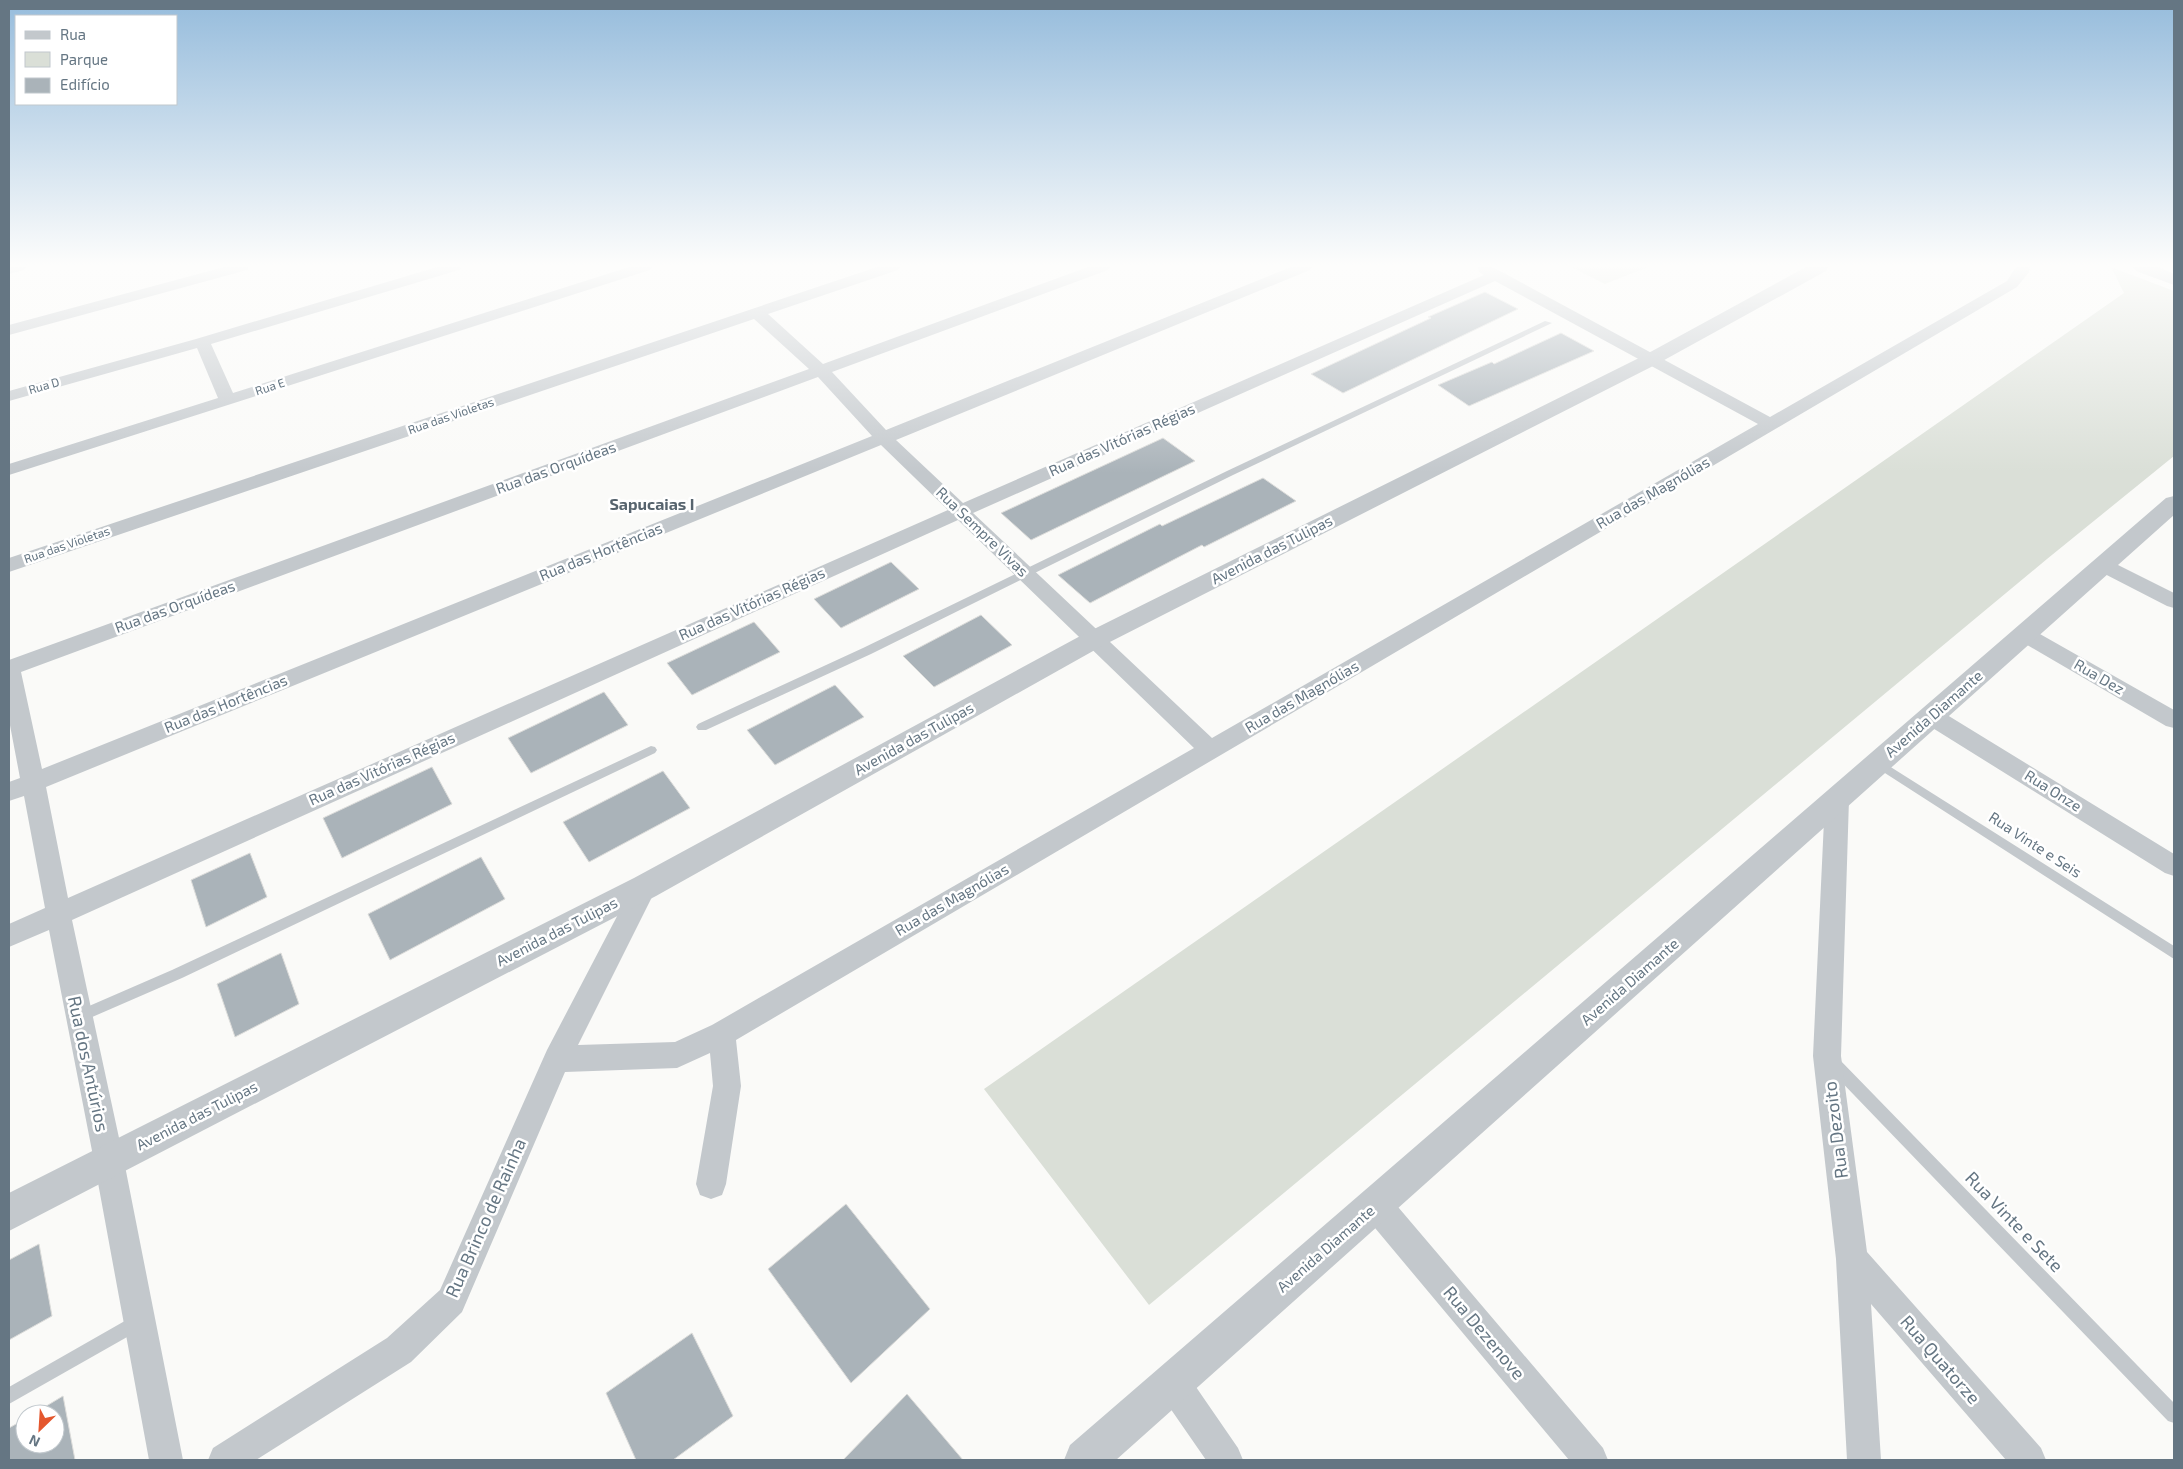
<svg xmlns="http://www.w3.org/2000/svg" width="2183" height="1469" font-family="'Exo 2',sans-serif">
	<rect width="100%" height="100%" fill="#fafaf8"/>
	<path fill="#dadfd7" d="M1571 267H1648L1605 284Z
		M2111 267 2174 291V456L2047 559 1149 1305 984 1089 2124 293Z"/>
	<path fill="#aab3b9" stroke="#dcdcda" d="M1485 292 1518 309 1343 393 1311 374 1431 318 1428 317Z
		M1561 333 1594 351 1469 406 1438 385 1492 362 1494 364Z
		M1163 438 1195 461 1031 540 1001 513Z
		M1263 478 1296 501 1204 547 1202 545 1090 603 1058 575 1160 524 1162 526Z
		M891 562 919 589 841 628 814 599Z
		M981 615 1012 645 934 687 903 656Z
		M754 622 780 652 692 695 667 663Z
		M835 685 864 717 775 765 747 730Z
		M604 692 628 725 531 773 508 738Z
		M432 767 452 804 342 858 323 818Z
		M663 771 690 808 589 862 563 822Z
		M250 853 267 897 206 927 191 880Z
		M481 857 505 899 390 960 368 914Z
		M281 953 299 1004 235 1037 217 984Z
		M846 1204 930 1309 851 1383 768 1269Z
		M39 1244 52 1316 9 1340V1260Z
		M692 1333 733 1416 673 1460H636L606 1393Z
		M907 1394 963 1460H843Z
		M63 1396 75 1460H9V1428L25 1419V1444H55V1414H33Z"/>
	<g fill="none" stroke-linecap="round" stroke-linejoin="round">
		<path fill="#c3c8cc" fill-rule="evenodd" d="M1545 321 1552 323 1233 475 871 654 706 730H698L696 727 698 724 863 648 1227 471Z
			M651 746 655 747 657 750 655 753 182 978 83 1021 78 1023 73 1021 71 1017 73 1013 172 970Z
			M1878 759 2174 946V959L1874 766 1872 763 1874 760Z
			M1833 1056 1838 1058 2174 1403V1423L2168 1421 1828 1068 1826 1063 1828 1058Z
			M137 1314 143 1316 145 1322 143 1328 9 1404V1387Z"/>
		<path fill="#c3c8cc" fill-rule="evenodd" d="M9 267H26L24 270 9 274Z
			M224 267H249L247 270 9 335V325Z
			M437 267H461L459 270 211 344 233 393 629 267H652L650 270 9 475V464L218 398 197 348 9 401V391L196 339Z
			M877 267H900L898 270 768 314 823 364 1088 267H1110L1108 270 832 372 886 430 1291 267H1312L1310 270 896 440 963 503 1484 275 1479 272 1478 267H1492L1502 272 1770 417 2007 281 2016 267H2030L2029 272 2017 287 736 1040 741 1086 726 1184 722 1195 711 1199 700 1195 696 1184 713 1086 710 1053 677 1068 565 1072 462 1312 411 1362 256 1460H208L213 1448 387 1338 440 1290 547 1050 636 880 645 877 654 880 657 887 578 1045 675 1042 712 1025 1194 748 958 520 72 920 124 1161 183 1460H149L94 1161 49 930 9 947V924L45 908 24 796 9 801V782L20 778 9 720V660L809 369 754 319 9 572V558ZM1495 281 1758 424 1212 738 973 513ZM818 377 872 436 42 769 21 672ZM881 445 948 510 68 898 46 787Z
			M2104 558 2174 593V608L2167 606 2097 570 2094 565 2097 560Z
			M2024 627 2031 629 2174 710V728L2166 726 2017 639 2014 634 2017 629Z
			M1931 708 1939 710 2174 854V876L2165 873 1923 722 1920 716 1923 710Z
			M1837 790 1845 792 1849 799 1841 1056 1867 1252 2041 1448 2046 1460H2006L1871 1304 1881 1460H1847L1836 1259 1813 1056 1825 799 1829 792Z
			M1376 1190 1387 1194 1603 1448 1608 1460H1569L1365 1216 1361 1205 1365 1194Z
			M1173 1366 1185 1371 1238 1448 1243 1460H1206L1161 1395 1156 1383 1161 1371Z"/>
		<path fill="#c3c8cc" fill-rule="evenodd" d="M1806 267H1829L1826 271 1657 364 1102 646 656 896 9 1231V1193L634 878 1084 634 1643 356Z
			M2133 267H2159L2174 274V285L2136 271Z
			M2174 496V515L1116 1460H1064L1070 1445 2166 498Z"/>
	</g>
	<linearGradient id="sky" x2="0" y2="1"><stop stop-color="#96bcdc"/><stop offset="0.56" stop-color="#fdfdfc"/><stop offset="1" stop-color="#fdfdfc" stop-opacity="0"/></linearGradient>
	<rect width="2183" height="473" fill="url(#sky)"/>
	<g text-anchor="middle" stroke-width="5" stroke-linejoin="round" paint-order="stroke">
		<g font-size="12" fill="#657683" stroke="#fff">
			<text transform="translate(44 386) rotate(-16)" y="4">Rua D</text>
			<text transform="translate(270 387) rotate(-18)" y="4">Rua E</text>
			<text transform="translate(451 416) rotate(-19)" y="4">Rua das Violetas</text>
			<text transform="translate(67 545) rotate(-19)" y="4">Rua das Violetas</text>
		</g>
		<g font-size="15" fill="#657683" stroke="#fff">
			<text transform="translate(1122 440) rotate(-24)" y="5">Rua das Vitórias Régias</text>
			<text transform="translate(556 468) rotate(-20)" y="5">Rua das Orquídeas</text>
			<text transform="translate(1653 493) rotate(-30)" y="5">Rua das Magnólias</text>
			<text transform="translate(982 532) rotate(44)" y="5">Rua Sempre Vivas</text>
			<text transform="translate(1272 550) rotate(-27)" y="5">Avenida das Tulipas</text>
			<text transform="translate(601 552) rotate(-22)" y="5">Rua das Hortências</text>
			<text transform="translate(752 604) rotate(-24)" y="5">Rua das Vitórias Régias</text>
			<text transform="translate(175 607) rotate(-20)" y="5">Rua das Orquídeas</text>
			<text transform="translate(2099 677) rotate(30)" y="5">Rua Dez</text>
			<text transform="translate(1302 697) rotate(-30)" y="5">Rua das Magnólias</text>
			<text transform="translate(226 704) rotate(-22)" y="5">Rua das Hortências</text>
			<text transform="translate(1934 714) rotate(-41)" y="5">Avenida Diamante</text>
			<text transform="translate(914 739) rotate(-29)" y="5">Avenida das Tulipas</text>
			<text transform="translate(382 769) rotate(-24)" y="5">Rua das Vitórias Régias</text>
			<text transform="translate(2053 791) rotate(32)" y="5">Rua Onze</text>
			<text transform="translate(2035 845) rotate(33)" y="5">Rua Vinte e Seis</text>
			<text transform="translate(952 900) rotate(-30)" y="5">Rua das Magnólias</text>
			<text transform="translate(557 932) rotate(-27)" y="5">Avenida das Tulipas</text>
			<text transform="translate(1630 982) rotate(-41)" y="5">Avenida Diamante</text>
			<text transform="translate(197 1116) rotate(-27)" y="5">Avenida das Tulipas</text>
			<text transform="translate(1326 1249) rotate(-41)" y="5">Avenida Diamante</text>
		</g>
		<g font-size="16" font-weight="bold" fill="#57646e" stroke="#fff">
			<text x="652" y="510">Sapucaias I</text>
		</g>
		<g font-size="18" fill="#657683" stroke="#fff">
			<text transform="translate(88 1064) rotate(78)" y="6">Rua dos Antúrios</text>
			<text transform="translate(1836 1130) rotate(-97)" y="6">Rua Dezoito</text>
			<text transform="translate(486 1218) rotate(-66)" y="6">Rua Brinco de Rainha</text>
			<text transform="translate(2014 1222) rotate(46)" y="6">Rua Vinte e Sete</text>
			<text transform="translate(1484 1333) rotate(50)" y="6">Rua Dezenove</text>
			<text transform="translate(1940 1360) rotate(49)" y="6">Rua Quatorze</text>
		</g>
	</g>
	<rect width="2183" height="1469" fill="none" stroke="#657683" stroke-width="20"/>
	<rect x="15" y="15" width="162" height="90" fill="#ffffff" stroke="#c1c8cd"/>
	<rect x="25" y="31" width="25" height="8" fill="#c3c8cc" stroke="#c1c8cd"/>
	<text x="60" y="40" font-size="15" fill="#657683">Rua</text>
	<rect x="25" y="52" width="25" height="15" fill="#dadfd7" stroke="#c1c8cd"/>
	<text x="60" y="65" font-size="15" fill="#657683">Parque</text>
	<rect x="25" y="78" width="25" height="15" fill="#aab3b9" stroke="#c1c8cd"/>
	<text x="60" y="90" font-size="15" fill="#657683">Edifício</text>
	<g transform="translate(40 1429) rotate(205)"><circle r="24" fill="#ffffff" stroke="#c1c8cd"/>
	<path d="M0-4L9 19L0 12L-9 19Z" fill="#e4572e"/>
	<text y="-8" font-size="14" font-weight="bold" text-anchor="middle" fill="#657683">N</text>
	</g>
</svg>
